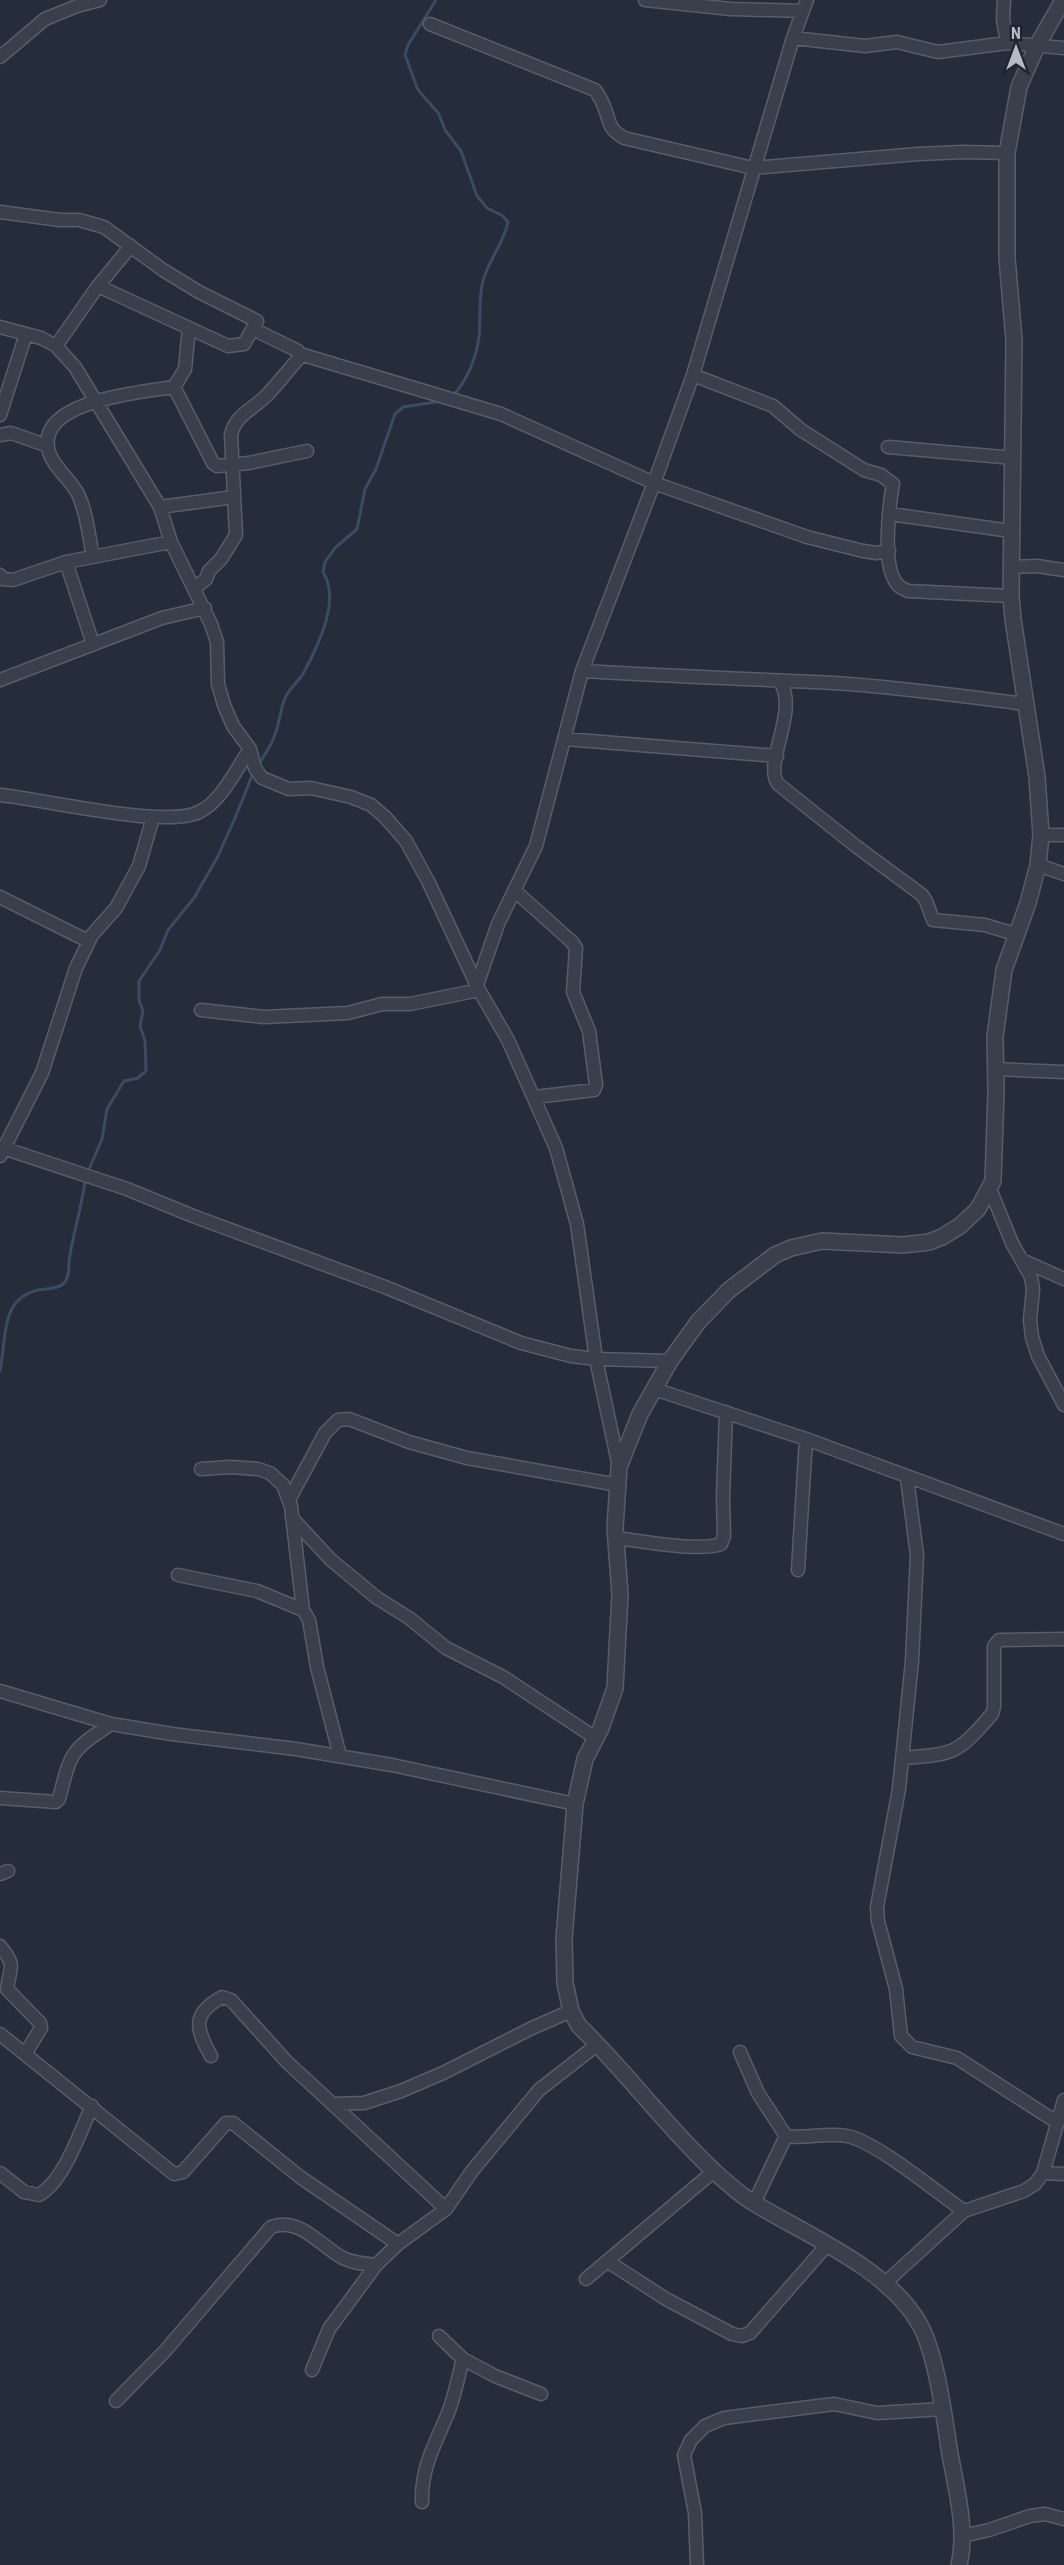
<svg xmlns="http://www.w3.org/2000/svg" width="1064" height="2565" font-family="'Roboto Condensed',sans-serif">
	<rect width="100%" height="100%" fill="#252d3a"/>
	<g fill="none" stroke-linecap="round" stroke-linejoin="round">
		<path stroke="#3c4a62" stroke-width="3" d="M436 0 408 45 405 55 418 90 439 114 445 130 461 151 477 196 487 208 503 216 508 222C504 243 488 261 483 281 478 299 481 318 479 337 477 355 467 382 453 395
			M257 765C263 759 273 742 275 734 280 722 280 710 285 698 290 688 299 681 304 672 318 646 341 600 323 572L325 562 335 548 357 529 365 489 376 469 395 414 403 407 443 401
			M87 1174 102 1139 107 1109 124 1081 138 1078 146 1071 145 1041 140 1026 143 1011 139 1000V981L160 950 168 930 194 898 217 858 235 818 254 771
			M0 1371C7 1336 0 1299 38 1290 46 1289 59 1289 64 1283 69 1278 69 1268 69 1261 73 1233 82 1208 85 1180"/>
		<g stroke="#575d69" stroke-width="15">
			<path id="minor" d="M645 0 731 9 803 11
				M1004 0 1003 19 1007 43
				M430 24 595 90C599 96 603 102 605 109 611 125 608 128 624 138L753 168 918 154 963 152 1007 153
				M793 38 865 46 897 42 938 52 1007 43 1064 48
				M0 57 45 19 77 6 100 0
				M0 212 60 220H79L104 227 163 270 199 292 257 321 244 344 228 346 98 286
				M0 327 41 338 56 346 75 367 160 507 171 542 211 624 217 642 218 684 224 705 233 726 250 749 255 768 262 778 289 789 311 788 351 797 371 805 385 817 406 841 428 881 479 990 508 1040 556 1148 577 1224 596 1359 619 1467
				M56 346 98 286 131 246
				M300 354 501 414 654 483 807 537 863 551 877 553 889 550
				M693 375 773 406 801 430 864 470 881 475 893 484C889 505 883 560 894 579 897 586 901 588 908 591L1011 596
				M174 387 213 463 217 466 249 463 307 451
				M0 415 26 334
				M0 435 11 433 48 446
				M888 447 1014 458
				M160 507 234 497
				M890 514 1011 531
				M93 557C89 537 87 513 78 494 70 479 51 465 48 448 39 400 144 392 174 387L185 369 189 328
				M66 562 93 644
				M1010 567 1037 566 1064 570
				M0 575 3 579 13 580 66 562 171 542
				M195 588 206 579 209 571 221 559 236 535 231 435C235 416 251 410 265 397 277 385 288 370 300 357L298 351 253 329
				M582 671C666 676 750 679 834 683 898 687 962 696 1025 704
				M0 680 162 618 205 608
				M781 683C798 714 763 763 778 784L857 847 922 895 926 901 933 920 985 925 1015 934
				M565 739 777 756
				M0 795C42 799 166 829 199 812 222 801 236 769 250 749
				M1041 835H1064
				M1038 865 1064 874
				M514 890 572 942 576 948 573 992 589 1031 596 1085 594 1090 535 1097
				M0 897 88 941
				M477 985 498 924 536 846 582 671 654 483 693 375 793 38 807 0
				M201 1010 264 1017 348 1013 382 1004H410L479 990
				M995 1069 1064 1072
				M0 1147 127 1189 193 1216 385 1287 521 1343 571 1356 596 1359 670 1361
				M0 1156 42 1073 76 968 92 935 116 908 139 866 153 817
				M990 1189 1012 1243 1031 1277 1033 1289 1030 1320 1032 1337 1038 1356 1064 1405
				M1022 1260 1064 1279
				M654 1389 806 1439 1064 1534
				M201 1469 230 1467 258 1469 270 1473 283 1485 291 1506 303 1610
				M907 1478 917 1555 912 1661 899 1789 877 1907 878 1921 896 1989 901 2036 912 2047 957 2058 1058 2123
				M290 1498 325 1433 338 1420 349 1419 409 1442 467 1458 618 1485
				M292 1518 331 1560 377 1598 409 1618 446 1648 503 1677 597 1739
				M616 1538C641 1541 699 1552 721 1544L724 1536 723 1497 726 1412
				M798 1570 806 1439
				M178 1575 257 1591 303 1610 309 1620 317 1667 340 1756
				M0 1691 111 1724 172 1734 296 1749 392 1765 575 1804
				M903 1758C956 1754 957 1754 992 1714L994 1707V1646L999 1640 1064 1639
				M0 1798 56 1802 59 1799C71 1752 70 1751 111 1724
				M0 1874 8 1871
				M0 1946C17 1967 10 1966 7 1989L40 2023 41 2028 25 2054
				M0 2034 174 2174 183 2172 226 2123H233L300 2177 398 2244
				M740 2052 758 2093 786 2136C806 2139 826 2132 847 2136 877 2142 936 2192 964 2211
				M211 2056C196 2029 191 2014 222 1997L231 2000 287 2062 446 2209
				M332 2104 364 2103 401 2091 443 2073 532 2028 571 2011
				M0 2173 24 2192 39 2195C64 2181 80 2132 92 2106
				M1043 2173 1064 2174
				M754 2203 786 2136
				M607 2261 666 2299 732 2334 742 2336 750 2333 827 2245
				M586 2279 714 2171
				M885 2283 964 2211 1024 2191 1035 2184 1043 2173 1064 2100
				M439 2336 463 2359 495 2376 541 2394
				M312 2370 329 2329 376 2265 398 2244 446 2209 472 2171 539 2090 598 2044
				M116 2401 165 2351 271 2227C300 2216 320 2246 343 2258 353 2263 364 2264 376 2265
				M422 2502C421 2467 435 2445 448 2413 455 2396 458 2377 463 2359
				M962 2536 989 2530 1030 2516 1045 2514 1064 2519
				M697 2565 695 2513 684 2455 691 2440 705 2426 724 2418 834 2404 877 2413 943 2409"/>
		</g>
		<g stroke="#575d69" stroke-width="18">
			<path id="tertiary" d="M959 2565C968 2529 955 2485 949 2448 944 2414 936 2354 920 2325 890 2269 806 2235 754 2203 740 2195 727 2183 715 2172 666 2127 627 2072 579 2026L571 2011 565 1983 564 1939 573 1829 575 1804 585 1759 601 1728 615 1688 620 1594 615 1528 619 1467 640 1414 670 1361 698 1322 729 1290 775 1255 791 1248 822 1241 903 1245 929 1242 942 1237 960 1226 978 1209 993 1181 996 1092 995 1037 1004 970 1028 903 1038 865 1041 835 1037 777 1013 619 1011 596 1014 340 1007 258V153L1019 87 1037 46 1063 0"/>
		</g>
		<use href="#minor" stroke="#393f4b" stroke-width="12"/>
		<use href="#tertiary" stroke="#393f4b" stroke-width="15"/>
	</g>
	<g transform="translate(1016 48)" stroke="#1e2430" stroke-width="4.5" paint-order="stroke">
	<path d="M0-4.5L10 22L0 15L-10 22Z" fill="#b4bac6"/>
	<text y="-9" font-size="16" font-weight="bold" text-anchor="middle" fill="#b4bac6">N</text>
	</g>
</svg>
